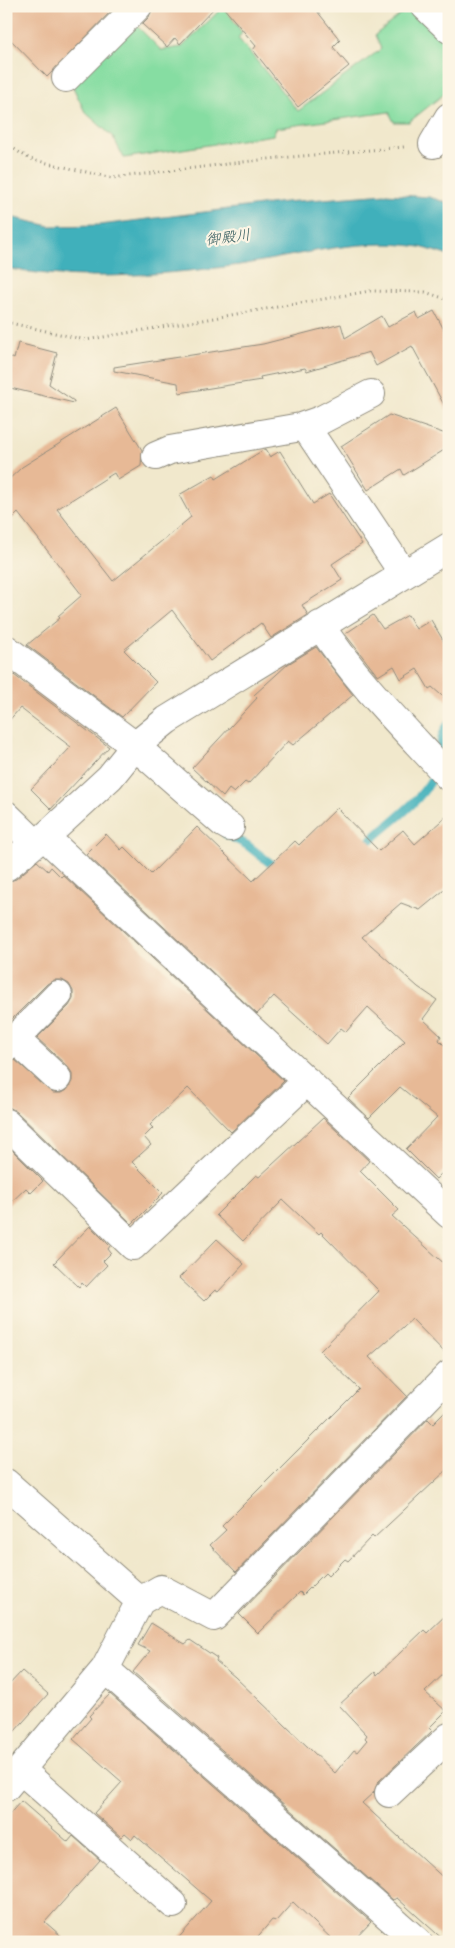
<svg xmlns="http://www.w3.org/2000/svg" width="455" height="1948" font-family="'Balsamiq Sans','Klee One',sans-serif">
	<rect width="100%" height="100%" fill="#fcf5e5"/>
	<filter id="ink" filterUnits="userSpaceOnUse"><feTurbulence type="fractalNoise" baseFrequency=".02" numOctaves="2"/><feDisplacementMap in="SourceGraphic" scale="10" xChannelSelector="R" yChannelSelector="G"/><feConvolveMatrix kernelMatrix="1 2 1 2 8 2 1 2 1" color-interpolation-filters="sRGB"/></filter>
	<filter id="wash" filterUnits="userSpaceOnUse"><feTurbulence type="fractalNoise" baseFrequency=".0096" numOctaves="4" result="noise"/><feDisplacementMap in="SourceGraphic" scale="20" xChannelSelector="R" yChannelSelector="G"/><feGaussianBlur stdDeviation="1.12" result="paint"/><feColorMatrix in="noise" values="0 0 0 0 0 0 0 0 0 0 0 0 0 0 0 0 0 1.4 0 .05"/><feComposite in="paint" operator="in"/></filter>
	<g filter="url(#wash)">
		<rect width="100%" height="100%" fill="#f1e8cc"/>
		<path fill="#86dda2" stroke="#588466" d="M224 6 242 33 238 38 298 111 381 49 375 35 411 6H418L449 37V90L409 122H394L389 112 276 128 273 135 124 158 113 137 85 112 72 85 132 21 161 50 182 47Z"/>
		<path fill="#40b0bb" stroke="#366e73" d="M386 194 429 197 449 203V256C439 253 429 249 420 247 354 236 289 259 225 267 157 275 74 282 6 268V216L50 226 100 225 285 202Z"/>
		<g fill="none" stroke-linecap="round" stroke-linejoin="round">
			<path stroke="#40b0bb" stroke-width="9" d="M226 834 247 845 279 870
				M361 849C385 825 414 809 432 779 442 762 437 738 449 724"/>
		</g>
		<g id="blocks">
			<path fill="#e7b996" d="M6 6H116L47 77 6 35Z
				M153 6H216L180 44 175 38 167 47 142 24 149 17Z
				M222 6H313L340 40 333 47 349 66 298 107 253 50 256 46Z
				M434 311 449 339V414L412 346 376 366 369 352 307 371 305 368 260 377 261 380 179 393 178 383 114 371V367L263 344 341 324 345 338 382 316 388 327 416 312 419 319Z
				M18 343 57 353 49 384 74 401V403L6 387V354L14 359Z
				M116 408 142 450 141 466 118 480 114 473 57 509 113 581 191 517 179 495 214 475 216 479 265 449 270 457 280 451 313 504 329 494 362 544 332 564 342 580 302 605 308 615 271 638 261 623 210 661 172 610 124 650 156 682 122 717 27 645 60 618 58 616 82 595 18 513 6 525V482L22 467Z
				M389 415 449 435V447L404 475 401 469 368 490 341 446Z
				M373 615 383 629 408 615 416 629 431 620 449 650V702L432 687 429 689 417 669 401 679 394 666 378 676 377 675 345 634Z
				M316 647 353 695 293 745 288 741 248 784 245 782 234 793 229 789 223 797 192 768 257 698 254 695 288 664Z
				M6 669 109 747 51 809 31 789 71 747 20 708 6 724Z
				M337 808 379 851 403 830 415 844 449 814V886L420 910 401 903 362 937 418 987 437 1000 423 1019 441 1036 439 1040 449 1050V1166L436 1179 406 1149 437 1117 400 1087 369 1118 348 1098 405 1041 368 1007 346 1032 341 1028 327 1044 274 996 257 1014 86 854 106 834 121 850 124 847 151 874 197 827 253 881 295 841 299 845Z
				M37 861 48 871 51 867 61 877 63 875 284 1081 231 1132 188 1088 150 1125 153 1128 144 1137 151 1145 132 1162 163 1193 132 1224 17 1112 6 1105V1063L15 1060 53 1093H61L68 1089 72 1081V1073L68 1067 37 1038 69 1006 73 999V991L69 984 62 980H54L47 984 6 1025V882L16 879Z
				M323 1118 369 1161 360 1171 399 1210 392 1216 449 1268V1357L412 1319 369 1357 407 1396 236 1572 210 1545 226 1530 222 1526 359 1389 320 1351 379 1291 321 1232 319 1234 283 1200 243 1241 216 1215 256 1175 259 1177Z
				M11 1149 43 1181 31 1193 26 1188 6 1207V1154Z
				M90 1226 110 1246 108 1249 111 1253 103 1261 107 1265 86 1287 82 1283 79 1287 54 1263Z
				M217 1239 244 1264 218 1292 215 1290 204 1301 179 1278Z
				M449 1408V1468L374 1538 372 1536 348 1561 345 1559 328 1576 325 1573 303 1595 300 1592 258 1633 239 1614 428 1419 433 1424Z
				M449 1612V1669L425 1692 446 1711 429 1728 432 1731 378 1782 374 1792 362 1803 449 1883V1942H446L397 1898 393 1900 133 1672 150 1651 138 1645 151 1623 185 1644 190 1640 217 1658 216 1661 235 1677 335 1773 354 1750 357 1752 367 1740 365 1738 367 1735 339 1705 375 1672 377 1675 424 1630 427 1633Z
				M22 1671 48 1694 6 1741V1688Z
				M110 1694 371 1922 352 1942H335L293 1902 276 1921 272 1920 253 1942H175L211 1901 135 1835 132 1839 125 1833 121 1837 94 1813 122 1782 73 1739 91 1718 89 1716Z
				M21 1801 68 1842 73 1836 100 1860 45 1922 68 1942H6V1818Z"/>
		</g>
	</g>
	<g filter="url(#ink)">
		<use href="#blocks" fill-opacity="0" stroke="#8e8a7c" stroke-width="1"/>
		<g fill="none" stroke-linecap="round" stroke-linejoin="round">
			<g stroke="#8e8a7c" stroke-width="30">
				<path id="minor" d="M425 6 449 29
					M66 78 138 6
					M433 144 449 117
					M305 426 403 573
					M156 456 170 450 301 427 321 420 371 394
					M320 625C356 681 404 728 449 777
					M6 649 135 746 167 720 449 547
					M6 815 35 843
					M45 837 449 1214
					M6 867 35 843 45 837 110 777 135 746 223 823 230 827
					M15 1039 57 1078
					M6 1048 58 995
					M6 1123 133 1246 307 1081
					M6 1483 140 1601
					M105 1669 418 1942
					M21 1770 173 1904
					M6 1787 105 1669 140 1601 161 1589 214 1617 449 1375
					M389 1793 449 1737"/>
			</g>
			<path stroke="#8e8a7c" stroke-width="3" stroke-dasharray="1 4" stroke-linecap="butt" d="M6 144 30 159 112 178 268 159 404 147
				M6 322 86 340 370 291 425 292 449 300"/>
			<use href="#minor" stroke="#fff" stroke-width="28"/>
		</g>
	</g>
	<g text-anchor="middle" stroke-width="4.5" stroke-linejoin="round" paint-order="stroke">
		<g font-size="15" font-style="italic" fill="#325a5d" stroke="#fcf5e5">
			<text transform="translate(228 237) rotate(-7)" y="5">御殿川</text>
		</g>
	</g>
	<rect width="455" height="1948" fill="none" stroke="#fcf5e5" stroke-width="25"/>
</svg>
